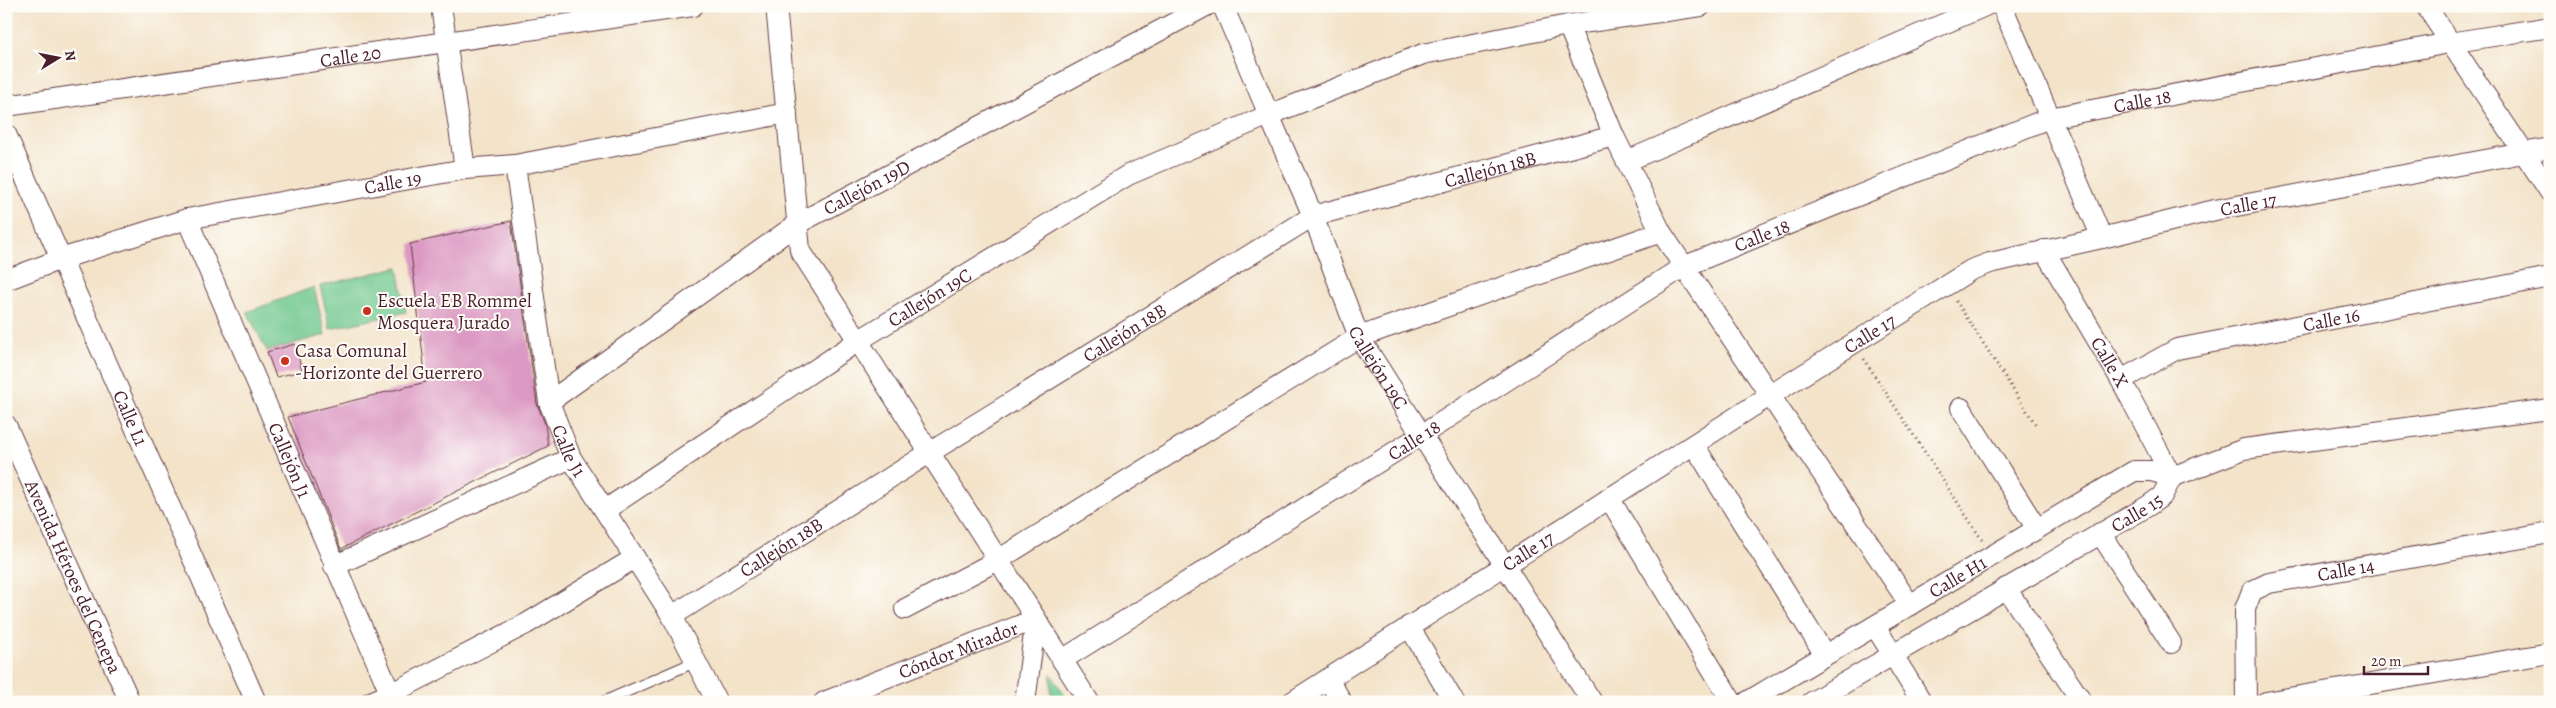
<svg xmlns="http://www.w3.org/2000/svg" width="2556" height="708" font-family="Alegreya,serif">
	<rect width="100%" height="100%" fill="#fdfcf7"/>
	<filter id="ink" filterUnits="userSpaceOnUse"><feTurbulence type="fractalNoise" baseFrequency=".02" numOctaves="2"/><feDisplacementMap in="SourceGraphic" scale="10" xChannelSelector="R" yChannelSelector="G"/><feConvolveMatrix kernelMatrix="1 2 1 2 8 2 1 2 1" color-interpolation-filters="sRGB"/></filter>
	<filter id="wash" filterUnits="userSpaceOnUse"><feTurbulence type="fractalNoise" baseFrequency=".0096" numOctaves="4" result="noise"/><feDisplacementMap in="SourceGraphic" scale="20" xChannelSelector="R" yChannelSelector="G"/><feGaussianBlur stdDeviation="1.12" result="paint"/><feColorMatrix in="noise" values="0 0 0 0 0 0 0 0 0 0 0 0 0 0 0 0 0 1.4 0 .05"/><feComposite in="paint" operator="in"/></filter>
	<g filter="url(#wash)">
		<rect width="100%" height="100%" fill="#f3e3c9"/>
		<path fill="#70c88e" stroke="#5d745c" d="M398 267 406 312 330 329 320 286Z
			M314 287 325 335 267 351 247 312Z
			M1051 674 1069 702H1051Z"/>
		<g id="blocks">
			<path fill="#dc99c3" d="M511 221 537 404 545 424 548 446 341 549 288 417 426 382 410 244Z
				M295 344 302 371 276 377 267 352Z"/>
		</g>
	</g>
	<g filter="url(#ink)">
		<use href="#blocks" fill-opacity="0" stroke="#633c43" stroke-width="1"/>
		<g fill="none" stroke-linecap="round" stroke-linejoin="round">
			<g stroke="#633c43" stroke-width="12">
				<path id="lane" d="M603 702 697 661"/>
			</g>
			<g stroke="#633c43" stroke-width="22">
				<g id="street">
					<path d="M441 6 465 169"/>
					<path d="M776 6 800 250 1089 702"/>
					<path d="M1223 6 1269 115 1423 54 1568 25 1701 6"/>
					<path d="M2002 6 2102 238"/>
					<path d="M2426 6 2550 192"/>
					<path d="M1568 25 1614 136 1661 232 1910 605"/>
					<path id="s1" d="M6 106 693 6"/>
					<path id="s2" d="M6 134 256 702"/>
					<path d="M1627 161 1985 6"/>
					<path id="s3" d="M515 165 549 402 571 458 672 616 717 702"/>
					<path id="s4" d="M187 219 394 702"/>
					<path id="s5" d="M2044 250 2121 380 2172 477"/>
					<path id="s6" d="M6 280 61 259 187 219 465 169 515 165 787 113"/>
					<path id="s7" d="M2121 380 2177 349 2550 277"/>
					<path id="s8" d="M549 402 797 224 1206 6"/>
					<path d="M1961 408 2037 529"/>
					<path id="s9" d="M6 425 130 702"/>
					<path d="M1694 445 1825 655"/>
					<path d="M1609 498 1732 702"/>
					<path id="s10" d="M605 510 858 341 1128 175 1269 115 1313 216 1359 337 1592 702"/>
					<path d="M2100 533 2171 643"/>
					<path d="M334 566 571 458"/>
					<path d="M2006 588 2082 702"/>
					<path d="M905 609 998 560 1359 337 1661 232"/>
					<path id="s11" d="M672 616 929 453 1313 216 1614 136"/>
					<path d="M1409 626 1454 702"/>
					<path d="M1875 626 1922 702"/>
					<path id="s12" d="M1062 660 1420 436 1683 267 2049 118 2449 43 2550 27"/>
					<path d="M1328 679 1342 702"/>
					<path d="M371 702 390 694 526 624 635 558"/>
					<path id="s13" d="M824 702 1036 619 1025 702"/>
					<path id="s14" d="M1292 702 1769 396 1971 270 1990 263 2102 238 2215 210 2550 148"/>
					<path id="s15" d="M1747 702 2134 471H2151L2172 477"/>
					<path id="s16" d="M1812 702 2148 506 2162 496 2172 477 2244 449 2550 409"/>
					<path id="s17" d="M2246 702 2245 609 2252 591 2269 583 2550 533"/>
					<path d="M2266 702 2550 653"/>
				</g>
			</g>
			<path stroke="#633c43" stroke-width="3" stroke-dasharray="1 4" stroke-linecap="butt" d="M1956 301 2036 425
				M1864 359 1982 540"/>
			<use href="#lane" stroke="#fff" stroke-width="10"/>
			<use href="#street" stroke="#fff" stroke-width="20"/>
		</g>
	</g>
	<g fill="#c8321e" stroke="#fdfcf7" stroke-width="2">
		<circle cx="367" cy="311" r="5"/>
		<circle cx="285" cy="361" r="5"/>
	</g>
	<g text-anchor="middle" stroke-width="4" stroke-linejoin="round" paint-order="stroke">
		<g font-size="19" fill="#4a1f2b" stroke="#fdfcf7">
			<text dy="7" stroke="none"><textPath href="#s1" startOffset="348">Calle 20</textPath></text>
			<text dy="7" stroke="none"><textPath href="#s12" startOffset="1225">Calle 18</textPath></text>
			<text dy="7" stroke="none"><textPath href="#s11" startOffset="939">Callejón 18B</textPath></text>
			<text dy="7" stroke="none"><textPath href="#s6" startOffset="400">Calle 19</textPath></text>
			<text dy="7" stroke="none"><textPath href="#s8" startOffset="384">Callejón 19D</textPath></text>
			<text dy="7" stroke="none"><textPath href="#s14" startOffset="1090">Calle 17</textPath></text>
			<text dy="7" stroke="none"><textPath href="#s12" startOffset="820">Calle 18</textPath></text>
			<text dy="7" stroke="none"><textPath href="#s10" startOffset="388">Callejón 19C</textPath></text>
			<text dy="7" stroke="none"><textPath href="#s7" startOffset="221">Calle 16</textPath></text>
			<text dy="7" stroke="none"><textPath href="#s11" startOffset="534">Callejón 18B</textPath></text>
			<text dy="7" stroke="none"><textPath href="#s14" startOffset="685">Calle 17</textPath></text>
			<text dy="7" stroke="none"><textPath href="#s5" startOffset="130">Calle X</textPath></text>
			<text dy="7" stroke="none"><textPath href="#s10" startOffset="1050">Callejón 19C</textPath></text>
			<text dy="7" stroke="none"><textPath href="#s2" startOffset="310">Calle L1</textPath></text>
			<text dy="7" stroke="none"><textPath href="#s12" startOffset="415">Calle 18</textPath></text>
			<text dy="7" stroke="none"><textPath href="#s3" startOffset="292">Calle J1</textPath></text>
			<text dy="7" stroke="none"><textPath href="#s4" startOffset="262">Callejón J1</textPath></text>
			<text dy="7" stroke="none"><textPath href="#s16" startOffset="376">Calle 15</textPath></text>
			<text dy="7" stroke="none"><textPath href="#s11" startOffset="129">Callejón 18B</textPath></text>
			<text dy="7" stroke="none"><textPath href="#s14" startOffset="280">Calle 17</textPath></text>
			<text dy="7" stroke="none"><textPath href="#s17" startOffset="209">Calle 14</textPath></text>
			<text dy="7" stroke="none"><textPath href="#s9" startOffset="166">Avenida Héroes del Cenepa</textPath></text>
			<text dy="7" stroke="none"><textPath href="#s15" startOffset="245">Calle H1</textPath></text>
			<text dy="7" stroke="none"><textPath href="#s13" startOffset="144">Cóndor Mirador</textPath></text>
		</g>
		<g font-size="19" fill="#4a1f2b" stroke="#fdfcf7" text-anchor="start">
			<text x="377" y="307">Escuela EB Rommel<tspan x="377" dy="22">Mosquera Jurado</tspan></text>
			<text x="295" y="357">Casa Comunal<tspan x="295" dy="22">-Horizonte del Guerrero</tspan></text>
		</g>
	</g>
	<rect width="2556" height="708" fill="none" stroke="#fdfcf7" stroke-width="25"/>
	<g transform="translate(58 58) rotate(80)" stroke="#fdfcf7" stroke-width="4" paint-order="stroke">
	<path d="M0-4L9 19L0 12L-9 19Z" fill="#4a1f2b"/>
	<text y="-8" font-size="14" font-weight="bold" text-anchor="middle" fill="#4a1f2b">N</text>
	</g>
	<path d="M2364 666v8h64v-8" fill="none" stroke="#4a1f2b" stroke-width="2.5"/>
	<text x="2371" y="666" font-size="15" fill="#4a1f2b" stroke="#fdfcf7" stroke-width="4" paint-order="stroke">20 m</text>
</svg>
